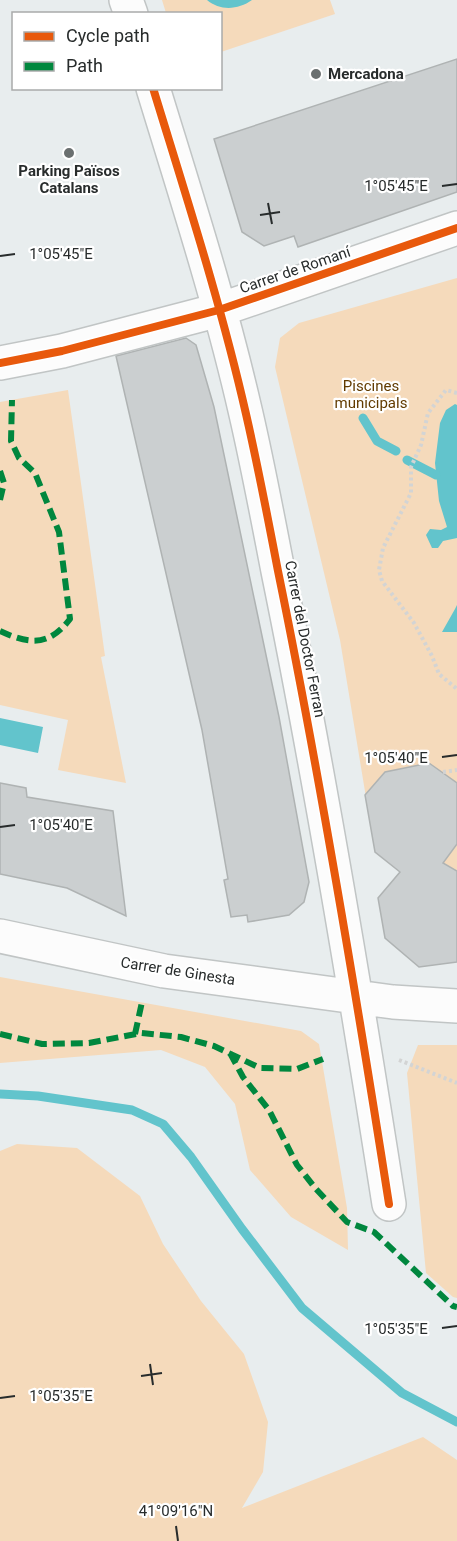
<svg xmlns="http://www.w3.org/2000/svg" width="457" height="1541" font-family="Roboto,sans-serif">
	<rect width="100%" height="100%" fill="#e8edee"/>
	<path fill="#f5dabb" d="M162 0H330L335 14 221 52 220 14 166 13Z
		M457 278V962L419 967 385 938 378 898 400 872 375 852 340 640 275 367 280 338 299 323Z
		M68 390 105 656 101 657 126 783 58 770 68 720 0 705V402Z
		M0 977 301 1031 319 1044 347 1208 348 1250 291 1217 250 1170 235 1104 205 1067 161 1050 0 1063Z
		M418 1045H457V1298L453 1297 426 1273 407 1073Z
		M17 1144 77 1148 140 1196 163 1244 201 1301 244 1354 268 1422 263 1472 242 1508 423 1437 457 1460V1541H0V1151Z"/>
	<path fill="#62c4cc" d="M207 0H252C238 10 220 11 207 0Z
		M455 404 457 405V538L443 541 438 548H432L426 535 430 529 441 530 447 527 439 501 435 463 440 423 446 410Z
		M457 605V632H442L455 609Z
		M0 718 43 727 38 753 0 745Z"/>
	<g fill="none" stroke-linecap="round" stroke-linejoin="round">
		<path stroke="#62c4cc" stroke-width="9" d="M363 418 377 441 396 451
			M407 460 436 475
			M0 1094 38 1096 132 1110 163 1124 191 1157 242 1229 302 1308 402 1393 457 1422"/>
	</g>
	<path fill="#cbcfd0" stroke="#afb3b3" stroke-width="1.5" d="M457 59V192L298 247 294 236 264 246 242 232 214 139Z
		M186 338 196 345 214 407 279 717 309 882 304 902 289 915 248 922 247 915 231 917 224 880 228 879 202 730 116 356Z
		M429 763 457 783V844L443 863 457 871V962L419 967 385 938 378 898 400 872 375 852 365 795 385 772Z
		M0 783 26 788 27 797 113 811 126 916 67 888 0 874Z"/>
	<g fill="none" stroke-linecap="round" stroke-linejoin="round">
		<g stroke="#c1c5c5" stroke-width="36">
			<path id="minor" d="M126 0 131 14
				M153 88C186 196 221 304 246 414 258 466 268 519 278 571 321 781 356 993 389 1204
				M0 363 62 351 219 310 457 228
				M0 936 164 971 393 1002 457 1006"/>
		</g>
		<path stroke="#d3d4d4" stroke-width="4" stroke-dasharray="3 3" stroke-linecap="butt" d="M457 393 446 390 428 413 421 445 411 467V493L383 548 379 570 382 581 414 623 432 656 439 674 457 689
			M443 772 457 770
			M399 1060 457 1083"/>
		<use href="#minor" stroke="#fcfcfc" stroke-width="33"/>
		<path stroke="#00873e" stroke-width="6" stroke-dasharray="12 6" stroke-linecap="butt" d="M0 471 4 483 0 500
			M0 631C30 645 49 646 70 619L59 532 35 473 19 458 11 441 12 400
			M0 1034 42 1044 89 1043 141 1033 181 1037 214 1046 260 1068 297 1069 323 1059
			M135 1034 142 1002
			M230 1053 243 1077 269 1110 297 1165 316 1189 347 1222 374 1232 453 1306 457 1307"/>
		<g stroke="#fff" stroke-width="11">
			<path id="cycleway" d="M153 88C186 196 221 304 246 414 258 466 268 519 278 571 321 781 356 993 389 1204
				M0 363 62 351 219 310 457 228"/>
		</g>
		<use href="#cycleway" stroke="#e8590c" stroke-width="8"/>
	</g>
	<path fill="none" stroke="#282c2c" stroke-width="2" d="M442 186 457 184M268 203 272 224M260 215 280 212M0 256 15 254M442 757 457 755M0 827 15 825M442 1328 457 1326M150 1364 153 1385M141 1376 162 1373M0 1398 15 1396M176 1526 178 1541"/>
	<g fill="#6b7070" stroke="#fff" stroke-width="2">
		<circle cx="316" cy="74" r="6"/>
		<circle cx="69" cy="153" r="6"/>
	</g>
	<g text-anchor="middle" stroke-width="4.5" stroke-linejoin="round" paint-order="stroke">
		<g font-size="15" font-weight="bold" fill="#282c2c" stroke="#fff" text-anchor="start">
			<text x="328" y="79">Mercadona</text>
			<text x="69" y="176" text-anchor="middle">Parking Països<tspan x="69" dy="17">Catalans</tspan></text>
		</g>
		<g font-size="15" fill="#282c2c" stroke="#fff">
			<text transform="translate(295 270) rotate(-19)" y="5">Carrer de Romaní</text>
			<text transform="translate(305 639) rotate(79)" y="5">Carrer del Doctor Ferran</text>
			<text transform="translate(178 971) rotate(9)" y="5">Carrer de Ginesta</text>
		</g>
		<g font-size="15" fill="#623b00" stroke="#fff">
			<text x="371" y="391">Piscines<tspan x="371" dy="17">municipals</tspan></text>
		</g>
	</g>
	<g font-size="15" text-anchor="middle" fill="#282c2c" stroke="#fff" stroke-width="4.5" stroke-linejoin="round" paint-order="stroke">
		<text x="396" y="191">1°05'45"E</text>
		<text x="61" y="259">1°05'45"E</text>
		<text x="396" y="763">1°05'40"E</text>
		<text x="61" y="830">1°05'40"E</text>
		<text x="396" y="1334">1°05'35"E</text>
		<text x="61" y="1401">1°05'35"E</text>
		<text x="176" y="1516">41°09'16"N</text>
	</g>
	<rect x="12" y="12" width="210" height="78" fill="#ffffff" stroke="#a9abab" stroke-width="1.5"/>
	<rect x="24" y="32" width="30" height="9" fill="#e8590c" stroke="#a9abab" stroke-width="1.5"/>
	<text x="66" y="42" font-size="18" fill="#282c2c">Cycle path</text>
	<rect x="24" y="62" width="30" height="9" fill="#00873e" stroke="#a9abab" stroke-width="1.5"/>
	<text x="66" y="72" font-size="18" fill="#282c2c">Path</text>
</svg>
